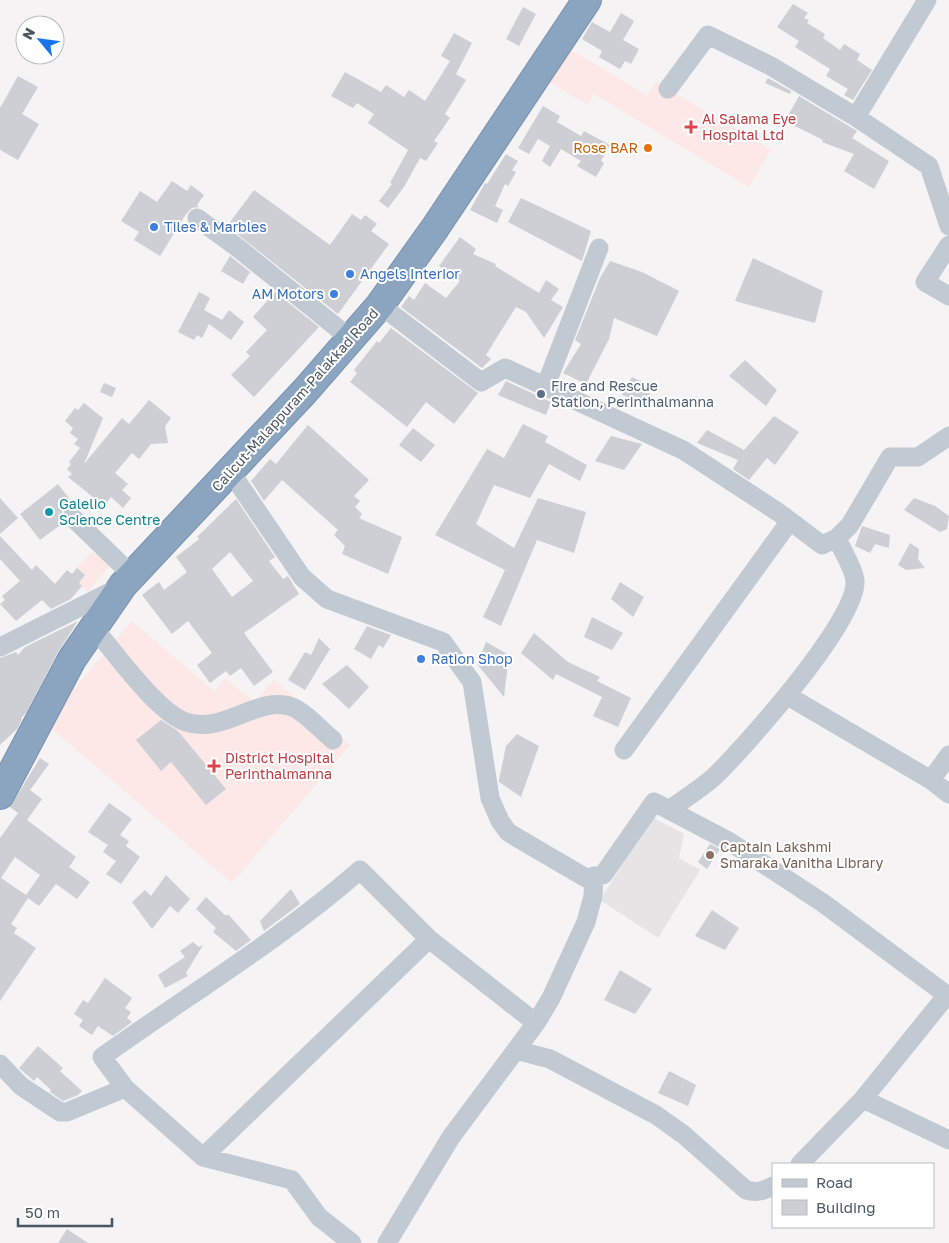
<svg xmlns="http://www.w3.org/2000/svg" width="949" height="1243" font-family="'Golos Text',sans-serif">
	<rect width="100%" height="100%" fill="#f5f3f3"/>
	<path fill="#e6e4e5" d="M652 817 684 834 679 858 700 870 658 938 600 900Z"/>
	<path fill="#fce8e6" d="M566 47 647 95 656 82 771 150 749 187 594 94 588 105 547 81Z
		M100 551 113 562 88 592 79 583 85 575 77 568 92 552 96 555Z
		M132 621 214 691 225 678 254 702 274 680 350 745 232 883 45 723Z"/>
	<path fill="#cdcfd5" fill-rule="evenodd" d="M793 4 808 13 804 18 809 20 807 23 825 34 823 38 840 50 844 44 860 54 857 60 872 70 853 100 844 95 848 89 826 76 830 69 795 47 799 41 777 27Z
		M523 7 536 14 519 46 506 39Z
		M621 13 634 21 623 40 639 49 631 64 625 61 620 69 599 57 602 51 582 39 592 22 610 32Z
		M454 33 472 43 456 74 466 80 445 114 450 118 434 141 438 143 426 161 420 158 404 187 388 208 379 201 392 184 390 183 408 150 368 123 374 114 357 103 353 108 331 96 345 72 381 92 386 85 404 97 409 90 425 101 450 61 441 56Z
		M18 76 38 87 22 114 39 124 18 160 0 150V108Z
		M768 78 791 91 790 94 765 83Z
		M799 96 857 131 852 138 889 161 874 189 844 171 854 154 822 142 823 140 785 121Z
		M543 106 560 116 557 122 581 136 584 131 610 145 601 161 604 163 596 177 577 166 581 161 561 149 550 167 542 161 550 146 538 139 529 154 518 148Z
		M506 154 518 161 512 170 516 172 508 186 505 184 495 206 503 210 497 223 470 210 485 183 487 184Z
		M172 181 187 191 191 185 204 195 197 205 199 207 192 208 186 214 160 256 134 240 139 232 121 221 140 191 157 202Z
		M254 190 330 245 352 214 361 220 365 215 377 224 371 231 389 244 338 314 227 226Z
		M521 198 591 231 582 261 508 222Z
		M460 237 476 249 473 254 496 264 495 266 539 293 546 280 559 289 551 300 563 307 544 338 526 312 516 307 486 355 491 359 482 368 401 307 409 296 414 300 425 283 446 298 460 281 439 266Z
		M230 256 250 272 243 284 221 271Z
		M753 258 823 291 815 323 735 301Z
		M610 261 642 272 679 291 657 336 614 318 609 339 586 384 563 373 581 344 575 340 600 278Z
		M199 292 210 298 204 310 222 320 229 310 244 322 231 340 209 324 202 338 197 335 194 340 178 332Z
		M275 292 319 327 254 397 231 375 250 356 246 352 267 330 253 317Z
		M391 328 478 393 454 424 426 402 407 427 350 382 357 373 354 370 377 341 379 343Z
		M745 360 777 390 766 406 729 376Z
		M632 377 652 387 646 404 622 395Z
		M506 381 551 402 546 415 498 395Z
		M104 383 116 388 112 397 100 392Z
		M149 400 171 418 165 426 168 443 151 444 139 459 132 453 115 473 128 484 122 490 131 498 123 508 111 497 104 506 68 477 72 474 67 469 71 464 69 462 80 448 74 444 78 439 70 433 73 428 65 421 75 408 78 410 84 403 103 418 84 464 122 418 129 424Z
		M774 416 799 432 775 465 767 458 749 480 733 469 738 460 697 443 707 430 744 450Z
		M523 424 548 436 545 442 587 465 580 481 549 464 530 498 494 485 476 524 514 548 538 498 586 512 574 553 537 540 501 626 483 617 505 570 435 535 487 449 504 458Z
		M308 425 369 480 354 496 360 501 355 507 362 514 359 518 402 537 388 574 342 554 345 546 334 535 338 530 282 480 264 501 251 481 270 459 276 464Z
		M413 428 435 445 421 462 399 445Z
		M611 436 642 444 624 470 595 461Z
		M58 484 75 506 64 509 61 515 63 523 40 540 20 514Z
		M0 498 18 518 0 534Z
		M914 498 935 506 949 516 947 529 940 532 904 510Z
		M236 499 275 557 269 561 283 579 288 576 299 594 244 633 273 672 254 686 241 668 230 676 226 671 210 683 197 665 212 653 188 621 172 634 142 595 159 582 164 590 187 572 176 557 199 539 197 537ZM230 552 253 581 232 597 212 569Z
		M862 526 890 535 889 548 875 544 870 553 855 546Z
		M0 536 32 570 36 565 55 584 67 570 72 574 77 568 85 575 79 583 82 586 71 599 51 609 42 600 16 621 0 604 5 600 2 596 20 581 0 559Z
		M910 543 919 549 918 559 925 568 906 570 898 565Z
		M620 582 644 597 633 617 611 599Z
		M592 617 623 633 612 650 584 637Z
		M78 621 58 652 26 713 21 718 22 719 18 728 0 745V658L16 652 18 655 25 647Z
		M367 626 391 635 383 648 379 645 371 659 354 649Z
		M534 633 568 662 600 677 597 681 631 698 618 727 593 716 602 697 556 674 553 680 521 653Z
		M319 638 330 649 305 690 288 680 305 652 311 655Z
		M486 642 509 655 504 697 477 664Z
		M347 665 369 687 349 709 322 684Z
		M161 720 178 731 226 789 206 805 171 762 161 771 136 740Z
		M517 734 539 746 521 797 499 782V780L506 746Z
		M40 758 49 764 30 790 42 799 27 820 76 857 69 867 90 882 77 899 56 884 39 906 28 898 11 924 17 928 14 933 36 948 0 1001V838L18 813 10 807ZM15 857 40 875 26 895 1 878Z
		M109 803 132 819 120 835 129 841 126 846 140 857 121 884 106 874 116 861 103 852 108 845 88 832Z
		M710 844 720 849 707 869 698 862Z
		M166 875 190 899 178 913 170 906 152 929 132 902 145 890 151 896Z
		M291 889 300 904 264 931 260 921Z
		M206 897 226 916 228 914 251 940 236 951 213 932 216 928 196 909Z
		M712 910 739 928 725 950 695 936Z
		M193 942 199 947 203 945 186 973 188 976 165 988 158 975 185 957 180 951Z
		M620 970 652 989 635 1014 604 1000Z
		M105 978 132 998 125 1008 131 1012 127 1018 132 1022 113 1036 98 1026 92 1035 79 1026 83 1020 74 1014 83 1000 88 1003Z
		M38 1046 63 1068 60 1071 82 1091 78 1095 63 1101 50 1092 51 1090 37 1077 34 1081 19 1068Z
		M669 1071 696 1085 688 1106 658 1093Z
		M67 1229 88 1243H58Z"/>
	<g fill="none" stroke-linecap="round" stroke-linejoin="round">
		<g stroke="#7690ad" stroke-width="30">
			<path id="highway" d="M0 795 72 659 123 585 305 391 380 305 435 228 587 0"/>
		</g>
		<path stroke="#c1cad2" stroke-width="19" d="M668 89 708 35 769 65 856 117 927 0
			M856 117 929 166 949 226
			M197 218 238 248 351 339
			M949 245 925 282 949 296
			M380 305 481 382 505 368 683 450 778 512 822 545 837 538 850 525 890 457H918L949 436
			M546 385 599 248
			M230 471 302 577 327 599 443 642 472 682 490 798 500 821 508 832 516 837 586 878 603 875 654 802 730 842 823 903 947 995 863 1099 800 1164
			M72 517 132 575
			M94 628C115 653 157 712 186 722 224 735 259 694 292 707 304 711 323 732 333 740
			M0 647 120 587
			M788 696 931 780 949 794
			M624 750 790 521
			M931 780 949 755
			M669 810C685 798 704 787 718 773 747 744 859 619 855 580 853 566 842 551 837 538
			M360 870 429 939 203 1157 125 1088 102 1057C188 995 280 940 360 870Z
			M429 939 536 1023
			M516 1050 550 1059 656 1115 684 1135 746 1190C757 1193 763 1191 773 1186
			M0 1064 21 1086 60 1112H67L125 1088
			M863 1099 949 1140
			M203 1157 292 1180 319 1217 352 1243
			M387 1243 451 1137 536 1023 551 998 586 922 593 896 594 876"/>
		<use href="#highway" stroke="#8ba5c1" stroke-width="28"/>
	</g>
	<g fill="#e0444e" stroke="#fff" stroke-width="2">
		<path d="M688.5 119.5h5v5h5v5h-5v5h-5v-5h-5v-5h5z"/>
		<path d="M211.5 758.5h5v5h5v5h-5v5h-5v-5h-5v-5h5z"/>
	</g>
	<circle fill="#e8710a" stroke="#fff" stroke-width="2" cx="648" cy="148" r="5"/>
	<g fill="#3f7fe0" stroke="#fff" stroke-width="2">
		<circle cx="154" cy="227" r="5"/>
		<circle cx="350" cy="274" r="5"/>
		<circle cx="334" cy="294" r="5"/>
		<circle cx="421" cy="659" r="5"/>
	</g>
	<circle fill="#5c6f8a" stroke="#fff" stroke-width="2" cx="541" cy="394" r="5"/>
	<circle fill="#0f9aa8" stroke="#fff" stroke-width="2" cx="49" cy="512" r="5"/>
	<circle fill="#8d6e63" stroke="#fff" stroke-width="2" cx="710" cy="855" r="5"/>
	<g text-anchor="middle" stroke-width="4" stroke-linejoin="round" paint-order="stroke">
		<g font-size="14" fill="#be3a42" stroke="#fff" text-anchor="start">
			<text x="702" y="124">Al Salama Eye<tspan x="702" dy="16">Hospital Ltd</tspan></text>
			<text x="225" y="763">District Hospital<tspan x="225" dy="16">Perinthalmanna</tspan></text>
		</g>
		<g font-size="14" fill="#c56008" stroke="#fff" text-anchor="end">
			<text x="638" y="153">Rose BAR</text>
		</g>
		<g font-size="14" fill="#366cbe" stroke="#fff" text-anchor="start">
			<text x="164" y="232">Tiles &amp; Marbles</text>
			<text x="360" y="279">Angels Interior</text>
			<text x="324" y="299" text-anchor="end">AM Motors</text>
			<text x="431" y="664">Ration Shop</text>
		</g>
		<g font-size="14" fill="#4e5e75" stroke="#fff" text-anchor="start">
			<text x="551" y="391">Fire and Rescue<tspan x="551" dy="16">Station, Perinthalmanna</tspan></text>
		</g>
		<g font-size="14" fill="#4a5661" stroke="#fff">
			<text transform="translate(295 400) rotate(-48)" y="5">Calicut-Malappuram-Palakkad Road</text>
		</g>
		<g font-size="14" fill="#0d838f" stroke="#fff" text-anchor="start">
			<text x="59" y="509">Galelio<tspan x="59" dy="16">Science Centre</tspan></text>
		</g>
		<g font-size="14" fill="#785e54" stroke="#fff" text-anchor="start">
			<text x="720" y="852">Captain Lakshmi<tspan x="720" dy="16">Smaraka Vanitha Library</tspan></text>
		</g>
	</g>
	<rect x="772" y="1163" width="162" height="65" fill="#ffffff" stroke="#b7bbc0"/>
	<rect x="782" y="1179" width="25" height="8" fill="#c1cad2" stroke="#b7bbc0"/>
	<text x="816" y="1188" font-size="15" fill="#4a5661">Road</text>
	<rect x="782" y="1200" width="25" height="15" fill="#cdcfd5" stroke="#b7bbc0"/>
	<text x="816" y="1213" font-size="15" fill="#4a5661">Building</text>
	<g transform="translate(40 40) rotate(299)"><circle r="24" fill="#ffffff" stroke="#b7bbc0"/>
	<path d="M0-4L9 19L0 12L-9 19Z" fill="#1a73e8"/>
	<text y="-8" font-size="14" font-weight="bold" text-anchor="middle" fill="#4a5661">N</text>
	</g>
	<path d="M18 1218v8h94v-8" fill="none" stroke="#4a5661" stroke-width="2.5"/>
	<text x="25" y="1218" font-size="15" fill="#4a5661" stroke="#ffffff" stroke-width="4" paint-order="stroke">50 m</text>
</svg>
